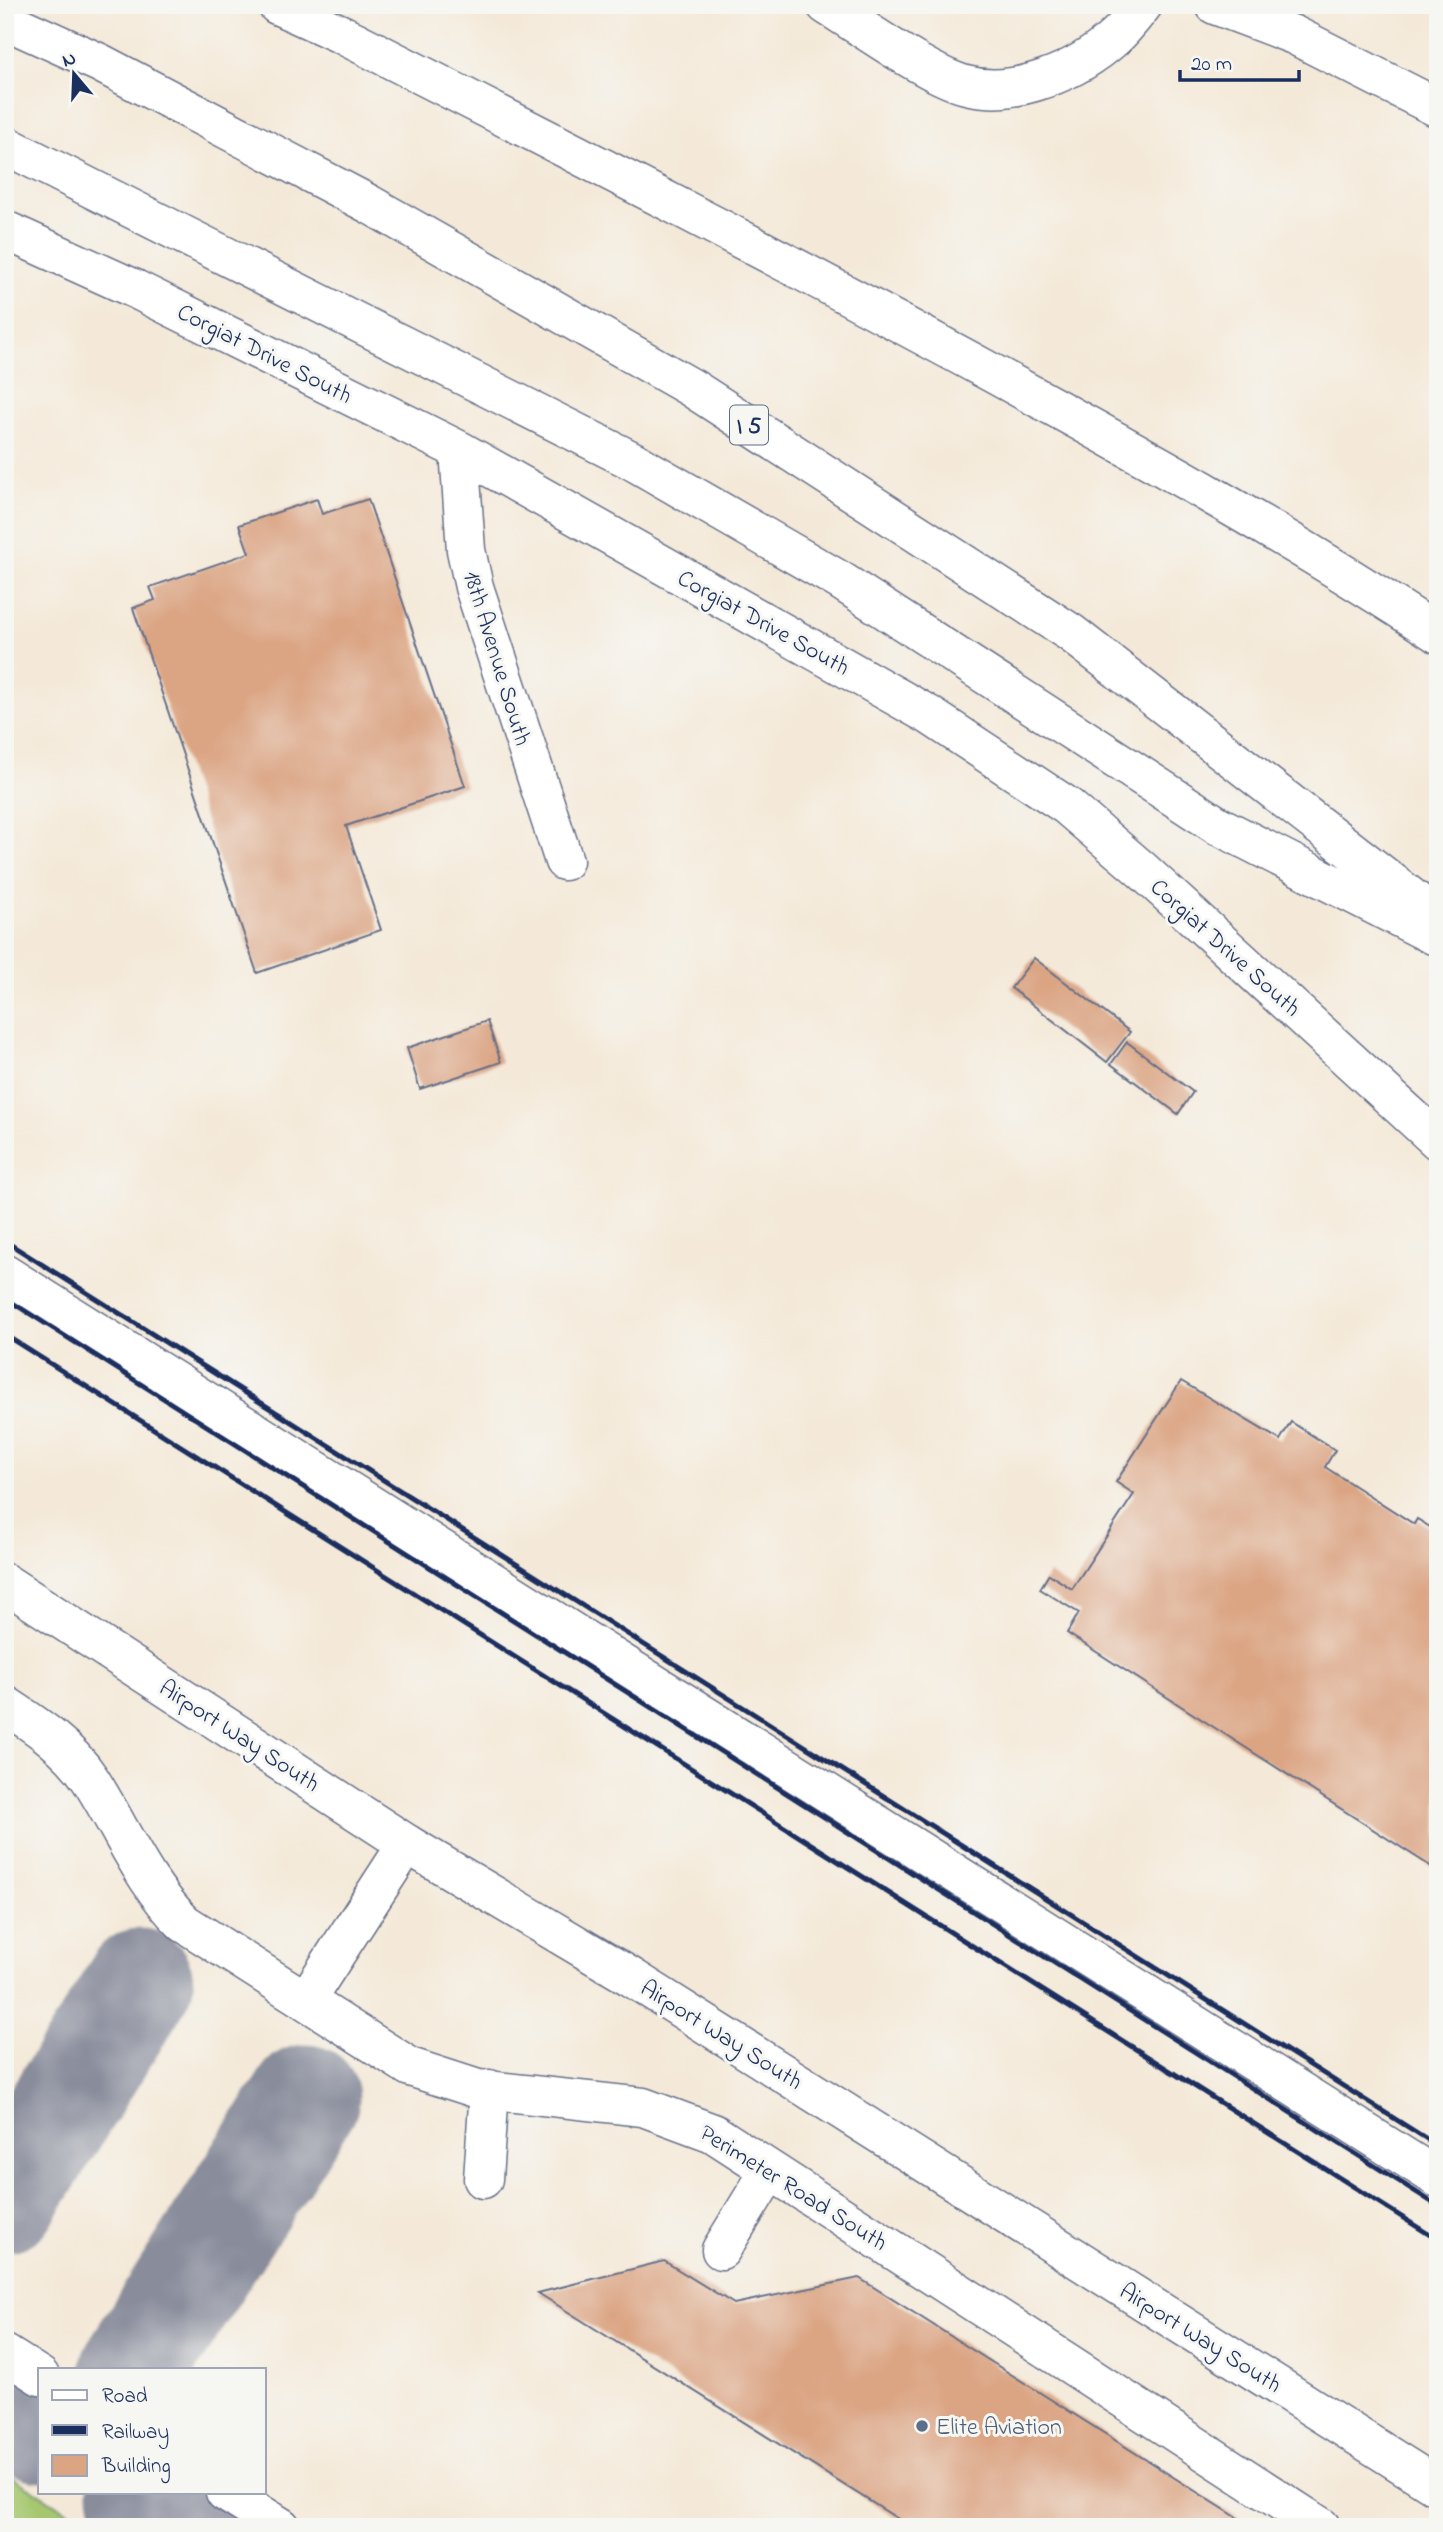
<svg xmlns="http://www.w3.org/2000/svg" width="1443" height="2532" font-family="'Indie Flower',sans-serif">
	<rect width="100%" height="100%" fill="#f6f6f2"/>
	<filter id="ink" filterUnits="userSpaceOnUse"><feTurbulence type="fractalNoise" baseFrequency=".0143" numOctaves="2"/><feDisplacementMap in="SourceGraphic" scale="14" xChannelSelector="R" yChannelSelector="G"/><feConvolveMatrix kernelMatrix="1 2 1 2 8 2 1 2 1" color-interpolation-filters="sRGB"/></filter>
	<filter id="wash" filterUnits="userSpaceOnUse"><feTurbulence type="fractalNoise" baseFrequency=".00686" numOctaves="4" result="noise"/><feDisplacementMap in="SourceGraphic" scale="28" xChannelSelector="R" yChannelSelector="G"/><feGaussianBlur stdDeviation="1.57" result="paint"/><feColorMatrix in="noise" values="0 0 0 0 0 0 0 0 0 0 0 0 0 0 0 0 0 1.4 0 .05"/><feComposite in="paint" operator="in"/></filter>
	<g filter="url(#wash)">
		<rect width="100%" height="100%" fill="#f4e9d8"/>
		<path fill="#a6c76f" stroke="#607b66" stroke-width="2" d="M5 2473 15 2479 93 2527H5Z"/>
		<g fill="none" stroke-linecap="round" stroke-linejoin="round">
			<path stroke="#888c9b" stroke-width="107" d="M5 2198 140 1982
				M134 2369 306 2098
				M5 2406 40 2428
				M142 2492 199 2527"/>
		</g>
		<g id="blocks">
			<path fill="#dba584" d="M317 499 322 514 368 499 465 786 346 826 381 930 257 973 133 608 155 600 150 587 249 553 239 525Z
				M1034 958 1130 1032 1107 1062 1011 988Z
				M487 1021 501 1062 420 1089 407 1048Z
				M1127 1042 1193 1092 1178 1114 1111 1064Z
				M1181 1381 1280 1440 1291 1422 1335 1450 1325 1467 1414 1524 1417 1519 1438 1532V1871L1067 1633 1079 1613 1040 1589 1049 1574 1072 1589 1134 1494 1116 1482Z
				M664 2261 734 2304 859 2278 1252 2527H911L538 2293Z"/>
		</g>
	</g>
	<g filter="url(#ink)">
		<use href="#blocks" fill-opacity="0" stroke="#677089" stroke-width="2"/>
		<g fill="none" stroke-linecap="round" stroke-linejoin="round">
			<g stroke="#677089" stroke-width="41">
				<path id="minor" d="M1215 5 1294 35 1438 108
					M5 230 135 289 459 450 929 715 1067 806 1142 870 1438 1141
					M459 450 466 550 474 587 564 861
					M5 1274 1438 2178
					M5 1705C36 1725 69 1747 90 1779 121 1827 142 1882 184 1923L410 2067 478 2089 643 2107 713 2133 1321 2527
					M306 2000 407 1844
					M483 2179 489 2089
					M721 2250 770 2170
					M5 2354 40 2376
					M225 2492 281 2527"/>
			</g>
			<g stroke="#677089" stroke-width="41">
				<path id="major" d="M5 1583 407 1844 631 1977 1438 2487"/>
			</g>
			<g stroke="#677089" stroke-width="41">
				<path id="highway" d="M277 5 343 35C557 144 772 253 983 368 1137 452 1291 537 1438 634
					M826 5C862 27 928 75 966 85 1015 98 1078 71 1115 37 1125 28 1134 16 1143 5
					M5 20 100 63 369 204 692 388 1071 633 1438 918
					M5 145 633 461 841 581 1217 825 1433 935"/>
			</g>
			<use href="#minor" stroke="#fff" stroke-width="38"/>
			<use href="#major" stroke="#fff" stroke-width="38"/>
			<use href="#highway" stroke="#fff" stroke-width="38"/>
			<path stroke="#1b2f5e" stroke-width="5" d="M5 1241 1438 2146
				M5 1298 1438 2206
				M5 1335 1438 2240"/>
		</g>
	</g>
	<circle fill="#5c6f8a" stroke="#f6f6f2" stroke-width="2.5" cx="922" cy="2426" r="7"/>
	<g text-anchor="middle" stroke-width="6" stroke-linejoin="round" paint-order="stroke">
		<rect fill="#f6f6f2" stroke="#5d6b8a" stroke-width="2" x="730" y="405.5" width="38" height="39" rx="5"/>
		<g font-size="23" font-weight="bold" fill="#1b2f5e">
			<text x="749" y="433">I 5</text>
		</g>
		<g font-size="24" fill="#1b2f5e" stroke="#f6f6f2">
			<text transform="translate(265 353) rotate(27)" y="8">Corgiat Drive South</text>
			<text transform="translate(764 622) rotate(29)" y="8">Corgiat Drive South</text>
			<text transform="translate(498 658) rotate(73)" y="8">18th Avenue South</text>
			<text transform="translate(1226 947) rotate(42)" y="8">Corgiat Drive South</text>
			<text transform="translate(240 1735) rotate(33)" y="8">Airport Way South</text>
			<text transform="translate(722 2034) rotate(32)" y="8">Airport Way South</text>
			<text transform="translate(794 2187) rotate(32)" y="8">Perimeter Road South</text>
			<text transform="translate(1201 2337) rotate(32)" y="8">Airport Way South</text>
		</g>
		<g font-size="24" fill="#4e5e75" stroke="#f6f6f2" text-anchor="start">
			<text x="936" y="2434">Elite Aviation</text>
		</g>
	</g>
	<rect width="1443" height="2532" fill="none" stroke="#f6f6f2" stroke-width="28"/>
	<rect x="38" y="2368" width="228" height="126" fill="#f6f6f2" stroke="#9ea6b7" stroke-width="2"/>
	<rect x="52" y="2390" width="35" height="10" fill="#ffffff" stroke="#9ea6b7" stroke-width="2"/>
	<text x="102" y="2402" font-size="21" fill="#1b2f5e">Road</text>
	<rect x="52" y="2425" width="35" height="10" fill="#1b2f5e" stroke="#9ea6b7" stroke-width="2"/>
	<text x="102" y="2438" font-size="21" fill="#1b2f5e">Railway</text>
	<rect x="52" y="2455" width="35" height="21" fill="#dba584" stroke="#9ea6b7" stroke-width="2"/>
	<text x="102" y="2472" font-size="21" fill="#1b2f5e">Building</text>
	<g transform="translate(74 74) rotate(341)" stroke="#f6f6f2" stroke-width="5" paint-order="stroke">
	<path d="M0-5L12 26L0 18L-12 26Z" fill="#1b2f5e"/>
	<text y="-10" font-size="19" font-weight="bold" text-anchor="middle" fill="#1b2f5e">N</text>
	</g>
	<path d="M1180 70v10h119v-10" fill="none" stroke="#1b2f5e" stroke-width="3.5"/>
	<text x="1191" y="70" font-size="21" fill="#1b2f5e" stroke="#f6f6f2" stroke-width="5" paint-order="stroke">20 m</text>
</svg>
